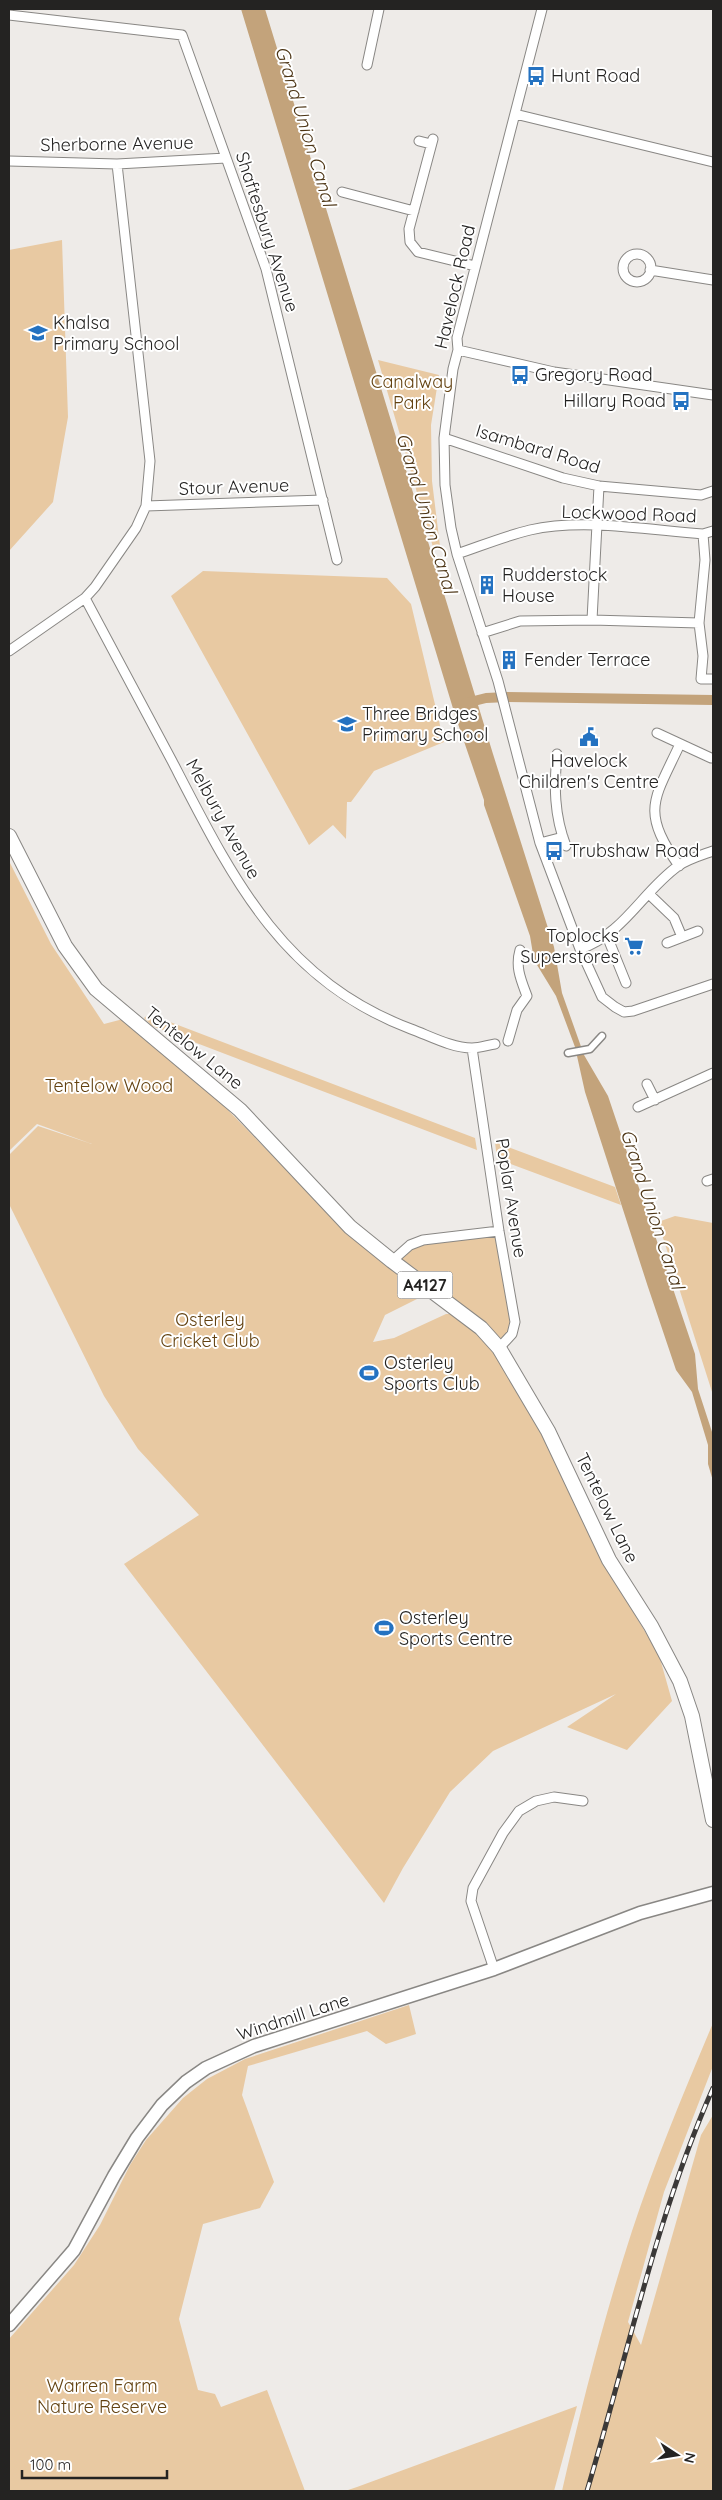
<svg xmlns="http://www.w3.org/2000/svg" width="722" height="2500" font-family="Quicksand,sans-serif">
	<rect width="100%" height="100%" fill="#eeebe8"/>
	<path fill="#e8c9a2" d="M62 240 68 417 53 502 9 551V250Z
		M378 360 439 375 431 425 432 481 440 546 433 547Z
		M203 571 387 578 411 604 444 742 374 771 351 802H347L346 839 333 825 309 845 171 596Z
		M9 861 51 944 104 1024 127 1018 183 1064 349 1234 427 1294 385 1315 373 1342 394 1338 446 1314H458L482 1332 540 1428 601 1558 659 1655 672 1701 627 1750 567 1727 616 1694 493 1751 450 1792 403 1868 384 1903 124 1564 199 1515 138 1449 104 1396 9 1204V1155L38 1126 92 1144 37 1124 9 1151Z
		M149 1014 475 1138 477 1150 152 1026 144 1018Z
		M495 1142 615 1187 621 1205 497 1159Z
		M675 1216 713 1223V1395L658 1222Z
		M499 1231 515 1322 499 1348 392 1261 410 1245Z
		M409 2005 416 2034 386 2044 367 2031 248 2066 242 2095 274 2182 260 2208 203 2224 179 2319 198 2390 215 2394 221 2407 267 2390 305 2491H9V2339L74 2265 100 2225 130 2165 146 2140 183 2098 207 2079 245 2059Z
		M713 2023V2066L664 2192 628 2322 641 2345 701 2135 713 2115V2491H562C582 2404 604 2317 632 2231 655 2161 684 2092 713 2023Z
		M577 2406 554 2491H345L357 2487Z"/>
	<path fill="#c3a37b" d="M241 9H265L493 754 554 947 562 993 584 1055 608 1096 695 1354 698 1389 713 1435V1481L708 1464V1445L692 1392 676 1370 648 1287 585 1092 575 1047 556 996 534 960 530 936 484 805V800L455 715Z"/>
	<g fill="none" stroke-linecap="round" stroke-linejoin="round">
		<path stroke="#c3a37b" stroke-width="10" d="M466 703 486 698 507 697 713 700"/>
		<g stroke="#898784" stroke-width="9">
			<path id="pedestrian" d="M568 1053 590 1049 602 1036"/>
		</g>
		<g stroke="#898784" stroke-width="11">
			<path id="minor" d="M542 9 457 338 458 350 453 369 444 438 445 485 451 528 457 554 498 681 540 843 580 949 602 997 615 1007 624 1012 633 1011 713 984
				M9 15 182 35 266 269 337 560
				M367 65 379 9
				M515 114 713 162
				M433 139 409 229 410 242 418 252 475 266
				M419 141 431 144
				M9 161 117 164 226 158
				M342 192 414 211
				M623 268a14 14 0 1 1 28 0a14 14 0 1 1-28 0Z
				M650 270 713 280
				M458 350 554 372 713 395
				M444 438 563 478 599 486 701 495 713 491
				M146 506 323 500
				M457 554C481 546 505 536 530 530 583 518 649 530 703 534L713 531
				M85 598C114 652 143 707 172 761 232 877 281 980 411 1029 430 1036 452 1048 472 1048 480 1048 488 1045 495 1044
				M592 620 599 486
				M699 623 703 656 701 679H713
				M482 633 520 621 592 620 699 623 705 560 703 534
				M9 651 85 598 95 587 136 528 146 506 150 461 117 164
				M657 733 711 758
				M557 754C554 786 554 815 566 846
				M540 843 563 837
				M679 866C640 810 654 800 680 744
				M650 895 674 918 682 937
				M607 936 626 983
				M667 943 698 931
				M580 949C624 934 642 892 678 866 688 859 702 855 713 851
				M508 1041 517 1010 527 996C521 980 515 967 520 950
				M472 1048 499 1231 515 1322 512 1334 499 1348
				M647 1084 655 1100
				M638 1107 713 1073
				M707 1181 713 1179
				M392 1261 410 1245 423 1240 499 1231
				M494 1969 471 1901 473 1888 503 1833 519 1811 536 1801 554 1797 583 1801"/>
		</g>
		<g stroke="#898784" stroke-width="15">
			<path id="secondary" d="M9 2325 74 2250 114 2176 137 2138 162 2105 186 2082 206 2068 254 2046 494 1969 640 1913 713 1893"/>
		</g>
		<g stroke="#898784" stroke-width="16">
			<path id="primary" d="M9 836 65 946 96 989 240 1110 350 1227 392 1261 481 1328 499 1348 548 1431 609 1560 651 1626 680 1681 692 1716 713 1820"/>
		</g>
		<use href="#pedestrian" stroke="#fff" stroke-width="6"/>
		<use href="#minor" stroke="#fff" stroke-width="9"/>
		<use href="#secondary" stroke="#fff" stroke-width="12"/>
		<use href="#primary" stroke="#fff" stroke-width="14"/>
		<g stroke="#3b3938" stroke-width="5">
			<path id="rail" d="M587 2491C627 2357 656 2217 713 2088"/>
		</g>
		<use href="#rail" stroke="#fff" stroke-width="3" stroke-dasharray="9" stroke-linecap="butt"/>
	</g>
	<defs>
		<g id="bus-bare" transform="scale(1.5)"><path d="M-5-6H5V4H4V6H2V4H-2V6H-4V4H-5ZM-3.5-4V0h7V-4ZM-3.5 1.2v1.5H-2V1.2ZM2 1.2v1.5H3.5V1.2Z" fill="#2472c1" stroke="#fff" stroke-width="2.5" paint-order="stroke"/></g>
		<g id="school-bare" transform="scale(1.5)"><path d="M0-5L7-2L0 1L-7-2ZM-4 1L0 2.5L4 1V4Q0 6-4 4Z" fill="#2472c1" stroke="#fff" stroke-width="2.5" paint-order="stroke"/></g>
		<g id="building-bare" transform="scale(1.5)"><path d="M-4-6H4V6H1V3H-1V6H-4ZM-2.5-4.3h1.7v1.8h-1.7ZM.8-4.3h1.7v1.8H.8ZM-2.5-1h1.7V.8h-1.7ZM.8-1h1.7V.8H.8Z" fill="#2472c1" stroke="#fff" stroke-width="2.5" paint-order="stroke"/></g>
		<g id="civic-bare" transform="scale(1.5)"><path d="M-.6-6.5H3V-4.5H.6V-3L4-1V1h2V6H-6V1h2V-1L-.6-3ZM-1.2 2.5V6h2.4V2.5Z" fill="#2472c1" stroke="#fff" stroke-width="2.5" paint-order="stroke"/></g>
		<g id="supermarket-bare" transform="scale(1.5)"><path d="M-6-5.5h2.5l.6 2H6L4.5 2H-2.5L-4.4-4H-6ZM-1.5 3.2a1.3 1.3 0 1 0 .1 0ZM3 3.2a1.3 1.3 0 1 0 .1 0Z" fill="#2472c1" stroke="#fff" stroke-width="2.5" paint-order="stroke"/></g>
		<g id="stadium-bare" transform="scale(1.5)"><path d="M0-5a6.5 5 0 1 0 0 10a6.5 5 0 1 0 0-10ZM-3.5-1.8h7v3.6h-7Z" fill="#2472c1" stroke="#fff" stroke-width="2.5" paint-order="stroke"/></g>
	</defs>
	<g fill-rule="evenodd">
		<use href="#bus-bare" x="536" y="76"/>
		<use href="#school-bare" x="38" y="333"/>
		<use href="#bus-bare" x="520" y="375"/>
		<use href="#bus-bare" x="681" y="401"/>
		<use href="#building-bare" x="487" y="585"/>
		<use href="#building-bare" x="509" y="660"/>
		<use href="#school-bare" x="347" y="724"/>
		<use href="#civic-bare" x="589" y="737"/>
		<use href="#bus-bare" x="554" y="851"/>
		<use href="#supermarket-bare" x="634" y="946"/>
		<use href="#stadium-bare" x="369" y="1373"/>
		<use href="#stadium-bare" x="384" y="1628"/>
	</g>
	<g text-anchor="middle" stroke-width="4" stroke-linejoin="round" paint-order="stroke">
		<rect fill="#fff" stroke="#666564" stroke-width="1" x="397.5" y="1271.5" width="55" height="27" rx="4"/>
		<g font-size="16" font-weight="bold" fill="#242322">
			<text x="425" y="1291">A4127</text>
		</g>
		<g font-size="18" fill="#242322" stroke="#fff" text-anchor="start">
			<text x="551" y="82">Hunt Road</text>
			<text x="53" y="329">Khalsa<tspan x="53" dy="21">Primary School</tspan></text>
			<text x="535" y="381">Gregory Road</text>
			<text x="666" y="407" text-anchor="end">Hillary Road</text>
			<text x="502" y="581">Rudderstock<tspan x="502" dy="21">House</tspan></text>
			<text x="524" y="666">Fender Terrace</text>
			<text x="362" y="720">Three Bridges<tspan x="362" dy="21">Primary School</tspan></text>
			<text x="589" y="767" text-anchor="middle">Havelock<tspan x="589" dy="21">Children's Centre</tspan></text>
			<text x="569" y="857">Trubshaw Road</text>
			<text x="619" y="942" text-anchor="end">Toplocks<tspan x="619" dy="21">Superstores</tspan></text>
			<text x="384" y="1369">Osterley<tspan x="384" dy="21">Sports Club</tspan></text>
			<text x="399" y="1624">Osterley<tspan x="399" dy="21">Sports Centre</tspan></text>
		</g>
		<g font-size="18" fill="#242322" stroke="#fff">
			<text transform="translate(117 144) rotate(-1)" y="6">Sherborne Avenue</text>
			<text transform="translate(267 232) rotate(72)" y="6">Shaftesbury Avenue</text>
			<text transform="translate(455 287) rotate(-77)" y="6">Havelock Road</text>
			<text transform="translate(538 449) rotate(17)" y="6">Isambard Road</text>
			<text transform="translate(234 487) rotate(-2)" y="6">Stour Avenue</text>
			<text transform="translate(629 514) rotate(2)" y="6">Lockwood Road</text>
			<text transform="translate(223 819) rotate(61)" y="6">Melbury Avenue</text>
			<text transform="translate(194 1048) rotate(39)" y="6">Tentelow Lane</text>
			<text transform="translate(511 1198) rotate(81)" y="6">Poplar Avenue</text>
			<text transform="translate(607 1508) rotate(64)" y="6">Tentelow Lane</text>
			<text transform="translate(293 2017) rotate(-18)" y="6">Windmill Lane</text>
		</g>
		<g font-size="18" fill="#634211" stroke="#fff">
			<text x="412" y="388">Canalway<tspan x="412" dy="21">Park</tspan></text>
			<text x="109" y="1092">Tentelow Wood</text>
			<text x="210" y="1326">Osterley<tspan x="210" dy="21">Cricket Club</tspan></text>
			<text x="102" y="2392">Warren Farm<tspan x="102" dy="21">Nature Reserve</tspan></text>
		</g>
		<g font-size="19" font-style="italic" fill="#4c3414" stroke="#fff">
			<text transform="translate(306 126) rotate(73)" y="7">Grand Union Canal</text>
			<text transform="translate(427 513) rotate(73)" y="7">Grand Union Canal</text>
			<text transform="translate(653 1209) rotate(72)" y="7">Grand Union Canal</text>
		</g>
	</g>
	<rect width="722" height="2500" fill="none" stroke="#242322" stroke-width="20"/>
	<g transform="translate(677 2455) rotate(102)" stroke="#ffffff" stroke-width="4" paint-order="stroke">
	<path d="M0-4L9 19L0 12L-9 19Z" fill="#242322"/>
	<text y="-8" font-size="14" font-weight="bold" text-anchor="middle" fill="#242322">N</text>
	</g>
	<path d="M22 2470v8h145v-8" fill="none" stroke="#242322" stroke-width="2.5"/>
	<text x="30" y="2470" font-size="15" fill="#242322" stroke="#ffffff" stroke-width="4" paint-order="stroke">100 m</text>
</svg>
